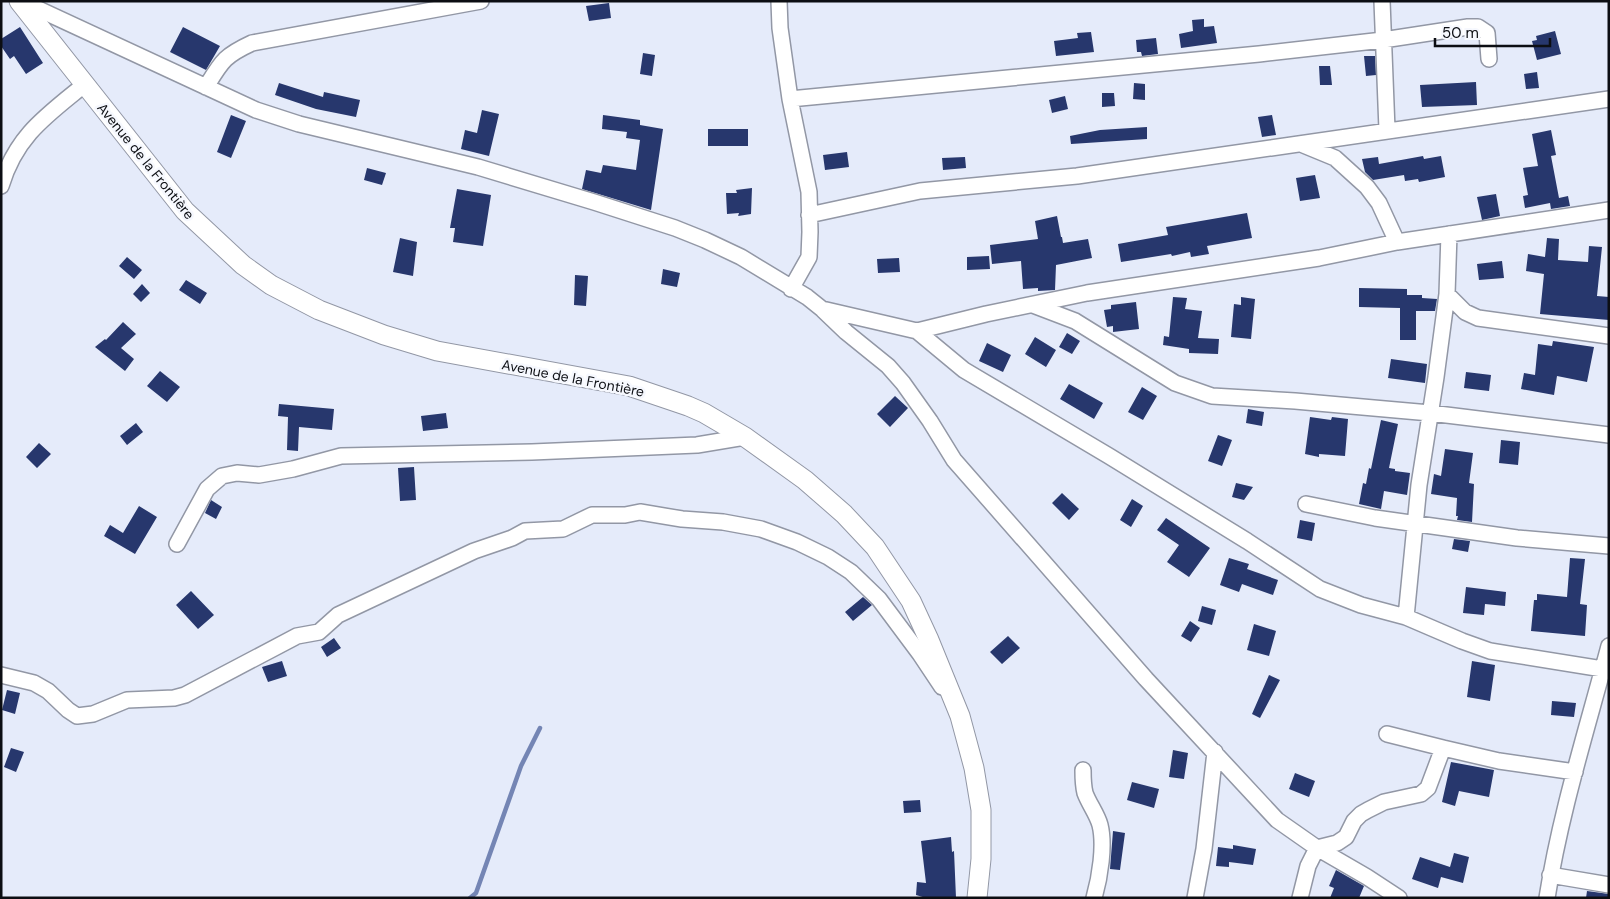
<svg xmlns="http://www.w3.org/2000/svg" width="1610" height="899" font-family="'DM Sans',sans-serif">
	<rect width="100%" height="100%" fill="#e5ebfa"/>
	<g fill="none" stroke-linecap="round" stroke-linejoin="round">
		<path stroke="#7485b4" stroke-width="4.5" d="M470 898 476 893 521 766 540 728"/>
	</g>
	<path fill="#27376d" d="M609 3 611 18 589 21 586 6Z
		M1204 19V27L1214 26 1217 43 1181 48 1179 34 1193 31 1192 20Z
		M20 27 43 63 26 74 14 56 10 59 1 46V39Z
		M183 27 220 46 206 70 170 52Z
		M1555 31 1561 54 1537 60 1532 41 1537 40 1536 36Z
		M1091 32 1094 52 1056 56 1054 41 1078 38 1077 33Z
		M1156 38 1158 54 1142 56 1141 52H1137L1136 40Z
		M643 53 655 55 652 76 640 74Z
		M1364 56H1375L1376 75 1366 76Z
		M1319 66H1330L1332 85H1320Z
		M1537 72 1539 88 1526 89 1524 74Z
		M1476 82 1477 105 1422 107 1420 85Z
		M279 83 323 97 324 92 360 100 356 117 316 109 275 95Z
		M1134 83 1145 84V100L1133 99Z
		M1102 93H1114L1115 106 1102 107Z
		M1065 96 1068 109 1052 113 1049 100Z
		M482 110 499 114 489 156 461 149 465 130 477 133Z
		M231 115 246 121 231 158 217 152Z
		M603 115 640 120V125L663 129 651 210 582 189 586 170 601 173 603 165 636 170 640 140 626 138 627 132 602 129Z
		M1272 115 1276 135 1262 137 1258 117Z
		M1147 127V139L1071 144 1070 136 1100 130Z
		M708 129H748V146H708Z
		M1551 130 1556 155 1551 156 1559 198 1568 196 1570 206 1551 209 1550 203 1525 208 1523 196 1528 195 1523 168 1538 166 1532 134Z
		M847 152 849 167 825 170 823 155Z
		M1423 156 1424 159 1441 156 1445 177 1419 182 1418 179 1405 181 1404 175 1373 180 1365 172 1362 159 1378 157 1379 164Z
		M965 157 966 168 943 170 942 158Z
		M367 168 386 173 382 185 364 180Z
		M1315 175 1320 198 1300 201 1296 178Z
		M752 188 751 214 738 216 739 213 727 214 726 193H737L736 190Z
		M457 189 491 195 483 246 453 242 455 228H450Z
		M1496 194 1500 216 1482 220 1477 197Z
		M1247 213 1252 238 1207 246 1209 254 1191 257 1190 252 1172 256 1171 254 1121 262 1118 244 1168 235 1166 227Z
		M1057 216 1061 237H1062L1063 243 1088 239 1092 258 1056 265 1055 290 1038 291V288L1023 289 1021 261 992 264 990 245 1038 239 1035 221Z
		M400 238 417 242 413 276 393 272Z
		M1547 238 1559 239 1558 260 1588 262 1589 246 1602 247 1597 296 1609 297V320L1540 314 1544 274 1526 271 1528 254 1545 257Z
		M989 256 990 269 967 270V257Z
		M127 257 142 270 134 279 119 266Z
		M899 258 900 272 878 273 877 259Z
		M1502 261 1504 278 1479 280 1477 264Z
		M663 269 680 273 677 287 661 284Z
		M575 275 588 276 586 306 574 305Z
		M186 280 207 293 200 304 179 290Z
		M142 284 150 293 141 302 133 294Z
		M1359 288 1407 289V295H1422V298L1437 299 1435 311H1416V340H1400V308L1359 307Z
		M1173 297 1187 298 1185 309 1202 311 1198 338 1219 339 1218 354 1189 353V349L1163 345 1164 336 1169 337Z
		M1241 297 1255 299 1251 339 1231 337 1234 304 1241 305Z
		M1136 302 1139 329 1113 332V326L1107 327 1104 310 1111 309V305Z
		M123 322 136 334 121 348 134 359 125 371 95 347 105 339 106 340Z
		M1067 333 1080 341 1072 354 1059 347Z
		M1035 337 1056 350 1046 367 1025 354Z
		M1553 341 1594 347 1587 382 1557 376 1554 395 1521 389 1524 373 1535 375 1538 344 1552 346Z
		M987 343 1011 355 1003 372 979 361Z
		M1391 359 1427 364 1425 383 1388 378Z
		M160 371 180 387 167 402 147 386Z
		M1466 372 1491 375 1489 391 1464 388Z
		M1069 384 1103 403 1094 419 1060 399Z
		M1142 387 1157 396 1143 420 1128 412Z
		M895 396 908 408 890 427 877 414Z
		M279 404 334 409 332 430 299 427 298 451 287 450 288 417 278 416Z
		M1248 409 1264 412 1262 426 1246 423Z
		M446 413 448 428 423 431 421 416Z
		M1310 417 1331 420 1332 417 1348 419 1345 456 1319 454V457L1305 454Z
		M1381 420 1398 424 1389 468 1395 469V471L1410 473 1407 495 1384 491 1381 509 1359 504 1363 483 1366 484 1369 468 1371 469Z
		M136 423 143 432 127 445 120 436Z
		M1218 435 1232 440 1222 466 1208 461Z
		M1501 440 1520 442 1518 465 1499 463Z
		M39 443 51 454 37 468 26 457Z
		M1445 449 1473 453 1469 483 1474 484 1472 522 1457 520 1458 516H1456L1457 498 1431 494 1434 474 1441 476Z
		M414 467 416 500 400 501 398 468Z
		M1236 483 1253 487 1244 500 1232 497Z
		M1062 493 1079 509 1069 520 1052 503Z
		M1132 499 1143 506 1131 527 1120 520Z
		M211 500 222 507 216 519 205 513Z
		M139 506 157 517 135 554 104 536 110 525 123 533Z
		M1166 518 1210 548 1189 577 1167 562 1179 545 1157 530Z
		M1300 520 1315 523 1312 541 1297 538Z
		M1454 539 1470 541 1468 552 1452 549Z
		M1229 558 1249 564 1247 569 1278 580 1273 595 1242 584 1239 592 1220 585Z
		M1570 558 1585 559 1580 604 1587 605 1585 636 1531 631 1534 600H1537V594L1567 597Z
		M1466 587 1506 592 1505 606 1485 604 1484 615 1463 613Z
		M191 591 214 615 198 629 176 605Z
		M863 597 872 605 853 621 845 612Z
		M1202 606 1216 610 1212 625 1198 621Z
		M1190 621 1200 628 1191 642 1181 636Z
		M1254 624 1276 631 1269 656 1247 650Z
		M1008 636 1020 648 1002 664 990 652Z
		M334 638 341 648 327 657 321 647Z
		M282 661 287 676 268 682 262 667Z
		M1472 661 1495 665 1490 701 1467 697Z
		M1269 675 1280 680 1260 718 1252 714Z
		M7 690 20 693 15 714 2 710Z
		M1552 701 1576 703 1574 717 1551 715Z
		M11 748 24 752 16 772 4 767Z
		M1173 750 1188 753 1184 779 1169 777Z
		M1451 762 1494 770 1489 797 1459 791 1455 806 1442 802Z
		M1295 773 1315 781 1309 797 1289 789Z
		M1132 782 1159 789 1154 808 1127 800Z
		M920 800 921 812 904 813 903 801Z
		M1113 831 1125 833 1120 870 1110 869Z
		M951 837 952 852 954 851 956 898H926L916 895 917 882 926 883 921 841Z
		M1233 845 1256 849 1253 865 1229 862V867L1216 866 1218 847 1233 849Z
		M1454 853 1469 857 1463 883 1441 877 1438 888 1412 879 1420 857 1450 867Z
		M1336 870 1364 886 1359 898H1330L1334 888 1329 886Z
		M1587 891 1609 894V898H1586Z"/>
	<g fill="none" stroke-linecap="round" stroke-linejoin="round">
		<g stroke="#9297a5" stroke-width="18">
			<path id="minor" d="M21 1 256 110 299 124 478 167 594 202 675 228 705 240 741 257 807 297 822 309 917 331 964 370 1109 456 1247 541 1320 589 1361 605 1406 617 1462 641 1490 651 1609 670
				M779 1 780 28 790 99 809 192 810 232 809 257 791 289
				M1382 1 1387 130
				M206 87C222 61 224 56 252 43L481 1
				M790 99 1259 54 1383 40 1468 27H1478L1487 33 1489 59
				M1301 144 1335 158 1367 187 1379 203 1397 242
				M1 186C16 136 46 116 84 85
				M809 215 920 191 1077 176 1609 99
				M1447 294 1465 312 1478 318 1609 336
				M1033 305 1075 321 1175 383 1212 396 1295 401 1430 413 1609 435
				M823 310 846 332 888 366 903 383 930 421 954 460 1146 679 1277 820 1317 848 1367 877 1399 898
				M917 331 986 314 1087 293 1319 258 1397 242 1609 210
				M1306 504 1375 518 1517 538 1609 546
				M177 544 207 489 222 476 237 473 259 475 293 469 341 456 532 452 697 445 745 437
				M1406 617 1419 485 1436 377 1447 294 1449 234
				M1 675 34 683 48 691 68 710 77 716 93 714 127 700 174 698 185 695 297 636 319 632 338 615 474 551 512 538 525 531 563 529 592 515H625L640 512 682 519 723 522 761 529 797 542 828 557 851 572 879 599 920 654 942 687
				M1443 748 1499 761 1575 772
				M1083 770C1083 778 1083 785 1085 793 1089 804 1097 814 1100 825 1105 845 1100 877 1094 898
				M1550 875 1609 885
				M1195 898 1204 849 1215 752
				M1300 898 1308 866 1317 848 1337 843 1346 837 1354 821 1361 814 1368 810 1384 802 1421 794 1428 788 1443 748 1387 734
				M1547 898C1560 814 1587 729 1609 646"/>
		</g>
		<g stroke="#9297a5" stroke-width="21">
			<path id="tertiary" d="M19 1 185 211 243 265 271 285 319 310 384 335 437 351 629 386 688 406 704 413 745 437 805 480 844 514 875 547 911 601 929 640 960 716 974 768 981 810V859L977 898"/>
		</g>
		<use href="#minor" stroke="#fff" stroke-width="15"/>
		<use href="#tertiary" stroke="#fff" stroke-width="19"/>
	</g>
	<g text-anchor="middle" stroke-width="5" stroke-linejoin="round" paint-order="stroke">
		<g font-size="14" fill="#0c0e13" stroke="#f6f8fe">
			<text transform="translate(146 161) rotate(51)" y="5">Avenue de la Frontière</text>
			<text transform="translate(573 378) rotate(11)" y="5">Avenue de la Frontière</text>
		</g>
	</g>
	<rect width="1610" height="899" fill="none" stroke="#0c0e13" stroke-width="5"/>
	<path d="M1435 38v8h115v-8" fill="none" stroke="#0c0e13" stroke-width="2.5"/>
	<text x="1442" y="38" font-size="15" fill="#0c0e13" stroke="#f6f8fe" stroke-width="4" paint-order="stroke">50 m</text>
</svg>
